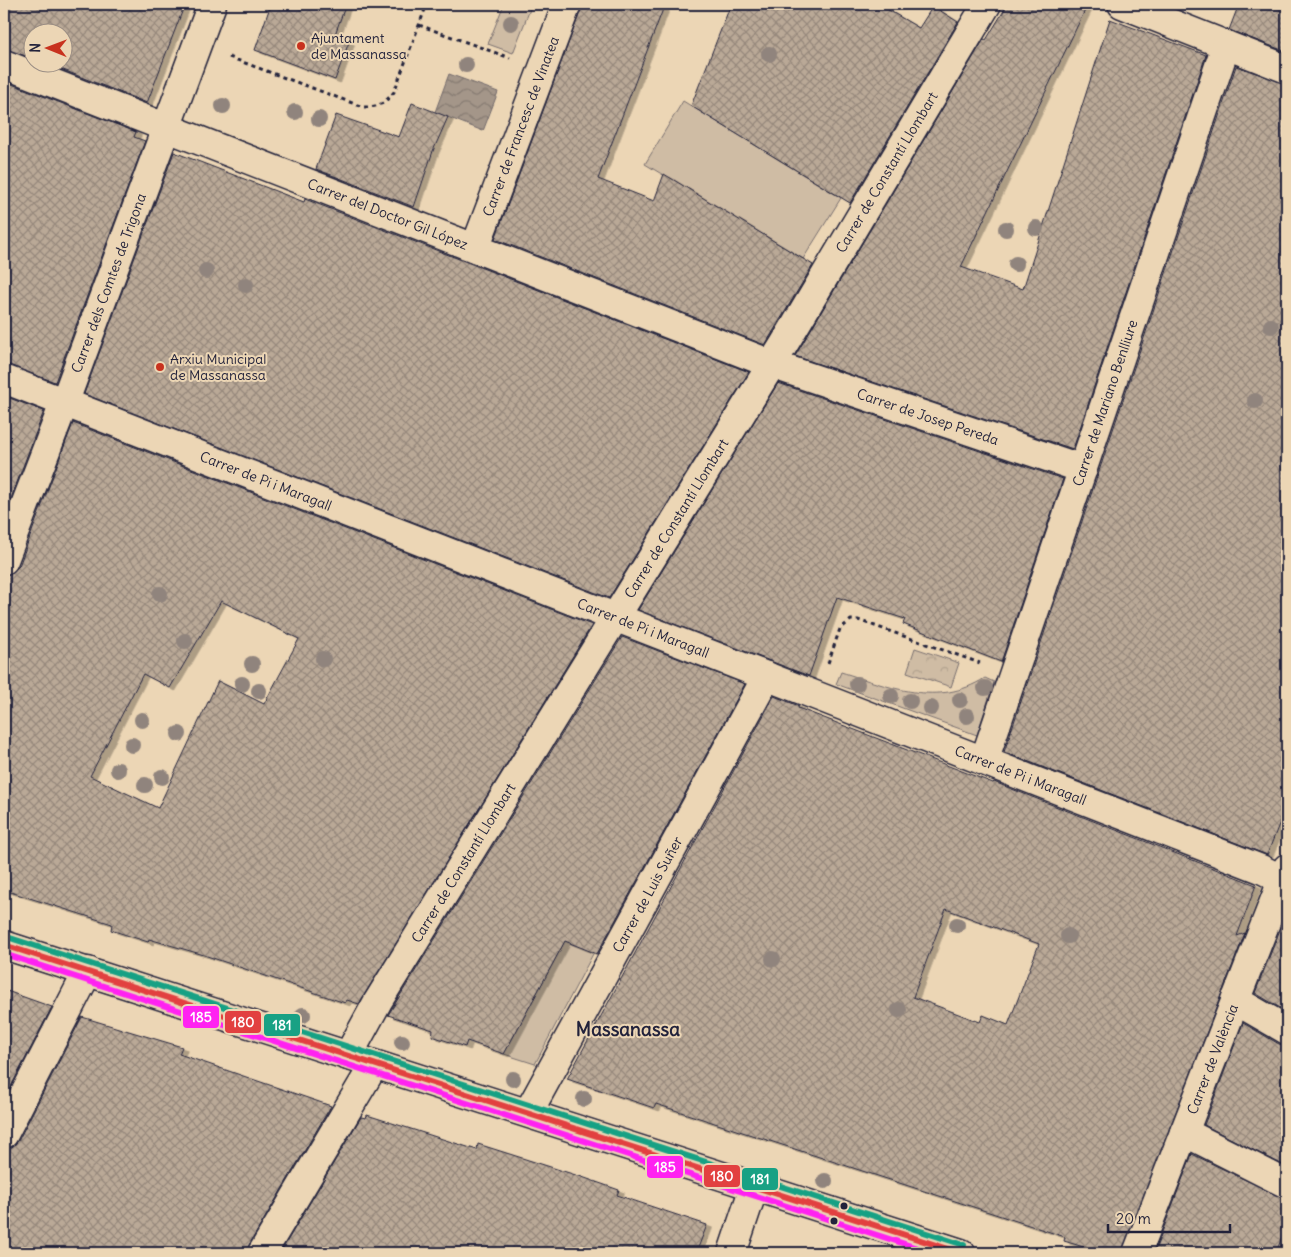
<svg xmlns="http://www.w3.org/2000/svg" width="1291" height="1257" font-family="Delius,sans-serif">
	<defs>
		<pattern id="park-crowns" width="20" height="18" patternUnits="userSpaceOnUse" patternTransform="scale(1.25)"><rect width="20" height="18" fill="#cfbca4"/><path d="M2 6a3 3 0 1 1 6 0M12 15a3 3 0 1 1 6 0" fill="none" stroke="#b1a18e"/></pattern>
		<pattern id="water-waves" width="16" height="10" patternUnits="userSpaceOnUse" patternTransform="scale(1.25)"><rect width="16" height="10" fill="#a49689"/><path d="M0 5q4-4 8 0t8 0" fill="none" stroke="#857a71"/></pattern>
		<pattern id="building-cross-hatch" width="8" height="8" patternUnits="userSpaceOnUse" patternTransform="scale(1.25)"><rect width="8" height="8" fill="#baa997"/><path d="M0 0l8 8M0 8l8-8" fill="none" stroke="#97897c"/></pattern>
		<filter id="shadow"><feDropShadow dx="5.5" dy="3" stdDeviation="0" flood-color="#0004"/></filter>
	</defs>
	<rect width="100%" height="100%" fill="#ecd6b5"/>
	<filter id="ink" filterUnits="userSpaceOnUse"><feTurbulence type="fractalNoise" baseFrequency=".02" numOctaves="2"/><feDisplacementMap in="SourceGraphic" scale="10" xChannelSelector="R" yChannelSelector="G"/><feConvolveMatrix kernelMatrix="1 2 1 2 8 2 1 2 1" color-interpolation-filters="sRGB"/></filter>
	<g filter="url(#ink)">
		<path fill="#cfbca4" stroke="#786f70" d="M504 4H532L513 53 488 44Z
			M683 101 841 198 803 259 645 164Z
			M841 672C890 687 938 708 985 678L994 682 977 735 836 684Z
			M565 941 594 952 535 1064 504 1054Z"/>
		<path fill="url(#park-crowns)" stroke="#786f70" d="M915 648 959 663 951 687 907 672Z"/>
		<path fill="url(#water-waves)" stroke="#70686a" d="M449 74 498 92 483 131 435 112Z"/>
		<path fill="url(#building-cross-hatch)" stroke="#22223b" fill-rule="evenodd" filter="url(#shadow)" d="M4 4H185L147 103 43 62H62V32H32V58L4 49Z
			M271 4H346L334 37 349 42 335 80 255 50Z
			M583 4H665L598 179 654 201 664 174 813 265 765 345 495 239Z
			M731 4H878L919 28 933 6 958 22 850 203 691 106Z
			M1008 4H1088L961 267 1023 289 1110 19 1206 55 1073 449 795 356 984 39 986 40Z
			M1239 4H1287V52L1229 30Z
			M1236 66 1287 84V804L1267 855 1004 752Z
			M4 81 136 132 134 137 145 141 55 382 4 364Z
			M412 103 448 117 433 151 414 207 316 169 336 115 399 137Z
			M174 152 304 202 305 199 749 372 609 598 84 394Z
			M778 383 1063 479 1001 662 903 624 905 619 837 597 809 676 638 610Z
			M4 396 44 411 4 517Z
			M73 423 592 625 359 1004 347 1000 345 1003 204 955 149 939 148 942 111 930 112 924 4 890V626L10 611 4 608V575L13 572 19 566ZM221 601 299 639 264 704 218 681 158 808 90 776 143 674 170 688Z
			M622 637 745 684 597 954 565 941 504 1054 467 1041 465 1047 432 1036 433 1030 388 1015Z
			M774 696 799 706 798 708 993 783 994 782 1256 885 1237 936 1245 933 1122 1253H1103L1064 1241 1065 1237 1001 1216 656 1104 654 1108 567 1079ZM946 909 1039 944 1008 1025 983 1015 980 1022 913 997Z
			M1287 916V1012L1255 993 1285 917Z
			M4 990 52 1007 4 1100Z
			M82 1017 182 1047 179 1054 331 1106 249 1245 246 1253H4V1149L12 1147 18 1141Z
			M1243 1023 1279 1044 1287 1046V1167L1204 1125Z
			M367 1115 477 1150 478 1144 582 1177 619 1190 617 1195 707 1225 696 1253H280L361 1117 366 1118Z
			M1192 1154 1287 1200V1223L1276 1253H1154Z"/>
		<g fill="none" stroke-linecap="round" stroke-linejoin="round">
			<g stroke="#22223b" stroke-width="31">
				<g id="minor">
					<path d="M1122 4 1287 69"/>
					<path id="s1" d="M4 64 771 364 1083 469"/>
					<path id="s2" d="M475 248 567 4"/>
					<path id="s3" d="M4 379 1261 869 1271 874 1287 889"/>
					<path id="s4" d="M4 560 65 401 212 4"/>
					<path id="s5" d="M984 761 1226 45"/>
					<path d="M1235 1000 1287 1030"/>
					<path id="s6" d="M348 1056 378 1001 783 346 987 4"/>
					<path id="s7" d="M528 1113 767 676"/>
					<path d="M1184 1132 1287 1184"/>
					<path d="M4 1134 88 971"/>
					<path d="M732 1253 754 1187"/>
					<path id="s8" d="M1137 1253 1287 868"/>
				</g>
			</g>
			<g stroke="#22223b" stroke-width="31">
				<path id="tertiary" d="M4 945 961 1253
					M262 1253 374 1065"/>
			</g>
			<path stroke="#22223b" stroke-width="3" stroke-dasharray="4 4" stroke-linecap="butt" d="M419 25 510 58
				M229 57 363 107C379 107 384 104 394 92L427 4
				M828 663 840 629 851 620H858L980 663"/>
			<use href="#minor" stroke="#ecd6b5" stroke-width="28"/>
			<use href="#tertiary" stroke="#ecd6b5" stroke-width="28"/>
			<g stroke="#ecd6b5" stroke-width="10">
				<path id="bus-1" d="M4 945 961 1253"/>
			</g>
			<g stroke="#ecd6b5" stroke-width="10">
				<path id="bus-2" d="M4 954 933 1253"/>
			</g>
			<g stroke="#ecd6b5" stroke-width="10">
				<path id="bus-3" d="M7 937 964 1245"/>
			</g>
			<use href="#bus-1" stroke="#e24040" stroke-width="6"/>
			<use href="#bus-2" stroke="#ff22f1" stroke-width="6"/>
			<use href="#bus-3" stroke="#18a184" stroke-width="6"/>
		</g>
		<g fill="#90847d">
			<circle cx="511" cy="23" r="8"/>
			<circle cx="769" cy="54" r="8"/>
			<circle cx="466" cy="65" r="8"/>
			<circle cx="223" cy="106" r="8"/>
			<circle cx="295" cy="112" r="8"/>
			<circle cx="319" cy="119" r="8"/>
			<circle cx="1036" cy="228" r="8"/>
			<circle cx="1006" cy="229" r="8"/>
			<circle cx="1016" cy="264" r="8"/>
			<circle cx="206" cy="271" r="8"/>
			<circle cx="246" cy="285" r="8"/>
			<circle cx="1271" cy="326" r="8"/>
			<circle cx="1255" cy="401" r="8"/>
			<circle cx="160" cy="594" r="8"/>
			<circle cx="185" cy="641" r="8"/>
			<circle cx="323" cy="659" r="8"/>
			<circle cx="252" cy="664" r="8"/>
			<circle cx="242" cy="684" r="8"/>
			<circle cx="857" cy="684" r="8"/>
			<circle cx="985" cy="688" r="8"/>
			<circle cx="259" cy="691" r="8"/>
			<circle cx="891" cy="696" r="8"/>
			<circle cx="960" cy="700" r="8"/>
			<circle cx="910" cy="701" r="8"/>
			<circle cx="931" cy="708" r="8"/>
			<circle cx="967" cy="716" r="8"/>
			<circle cx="142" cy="720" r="8"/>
			<circle cx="179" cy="734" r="8"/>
			<circle cx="132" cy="745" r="8"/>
			<circle cx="118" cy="770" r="8"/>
			<circle cx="162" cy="777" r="8"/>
			<circle cx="145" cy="785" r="8"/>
			<circle cx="957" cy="925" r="8"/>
			<circle cx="1068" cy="936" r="8"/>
			<circle cx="773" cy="959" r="8"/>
			<circle cx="899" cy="1010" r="8"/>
			<circle cx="303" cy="1015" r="8"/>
			<circle cx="402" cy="1042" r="8"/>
			<circle cx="513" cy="1079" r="8"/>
			<circle cx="584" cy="1099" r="8"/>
			<circle cx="825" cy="1181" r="8"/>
		</g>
	</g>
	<g fill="#c8321e" stroke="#ecd6b5" stroke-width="2">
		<circle cx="301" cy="46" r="5"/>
		<circle cx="160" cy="367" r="5"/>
	</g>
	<g fill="#22223b" stroke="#ecd6b5" stroke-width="2">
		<circle cx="844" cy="1206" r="4.5"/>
		<circle cx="834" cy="1221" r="4.5"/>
	</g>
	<g text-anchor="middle" stroke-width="4" stroke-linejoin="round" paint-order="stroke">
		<g font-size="14" fill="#22223b" stroke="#ecd6b5" text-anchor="start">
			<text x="311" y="43">Ajuntament<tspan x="311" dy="16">de Massanassa</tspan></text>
			<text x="170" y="364">Arxiu Municipal<tspan x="170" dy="16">de Massanassa</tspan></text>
		</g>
		<g font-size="14" fill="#22223b" stroke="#ecd6b5">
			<text dy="5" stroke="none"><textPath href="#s2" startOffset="130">Carrer de Francesc de Vinatea</textPath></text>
			<text dy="5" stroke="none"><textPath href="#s6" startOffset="1035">Carrer de Constantí Llombart</textPath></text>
			<text dy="5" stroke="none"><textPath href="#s1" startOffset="412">Carrer del Doctor Gil López</textPath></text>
			<text dy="5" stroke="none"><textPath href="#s4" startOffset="296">Carrer dels Comtes de Trigona</textPath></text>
			<text dy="5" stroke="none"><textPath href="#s5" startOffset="378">Carrer de Mariano Benlliure</textPath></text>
			<text dy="5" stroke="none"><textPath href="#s1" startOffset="989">Carrer de Josep Pereda</textPath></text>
			<text dy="5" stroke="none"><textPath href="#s3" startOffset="281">Carrer de Pi i Maragall</textPath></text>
			<text dy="5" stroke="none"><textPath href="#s6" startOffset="630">Carrer de Constantí Llombart</textPath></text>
			<text dy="5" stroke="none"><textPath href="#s3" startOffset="686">Carrer de Pi i Maragall</textPath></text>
			<text dy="5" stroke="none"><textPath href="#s3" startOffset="1091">Carrer de Pi i Maragall</textPath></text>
			<text dy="5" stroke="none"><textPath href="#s6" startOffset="225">Carrer de Constantí Llombart</textPath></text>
			<text dy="5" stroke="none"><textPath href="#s7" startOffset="249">Carrer de Luis Suñer</textPath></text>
			<text dy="5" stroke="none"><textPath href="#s8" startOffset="208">Carrer de València</textPath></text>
		</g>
		<g font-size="19" font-weight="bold" fill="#22223b" stroke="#ecd6b5">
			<text x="628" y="1036">Massanassa</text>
		</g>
	</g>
	<g stroke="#ecd6b5" stroke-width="2">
		<rect x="182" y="1005" width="38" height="24" rx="5" fill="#ff22f1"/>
		<rect x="224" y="1010" width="38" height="24" rx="5" fill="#e24040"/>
		<rect x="263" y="1013" width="38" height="24" rx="5" fill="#18a184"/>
		<rect x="646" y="1155" width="38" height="24" rx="5" fill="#ff22f1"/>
		<rect x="703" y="1164" width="38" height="24" rx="5" fill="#e24040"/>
		<rect x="741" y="1167" width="38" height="24" rx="5" fill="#18a184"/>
	</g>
	<g font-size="14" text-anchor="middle" font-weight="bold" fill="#fff">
		<text x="201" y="1022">185</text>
		<text x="243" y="1027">180</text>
		<text x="282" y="1030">181</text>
		<text x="665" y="1172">185</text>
		<text x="722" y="1181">180</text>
		<text x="760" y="1184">181</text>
	</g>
	<rect width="1291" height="1257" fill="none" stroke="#ecd6b5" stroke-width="20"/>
	<rect x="10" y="10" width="1271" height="1237" fill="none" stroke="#22223b" stroke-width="2" filter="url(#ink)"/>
	<g transform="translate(48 48) rotate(271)"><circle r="24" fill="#ecd6b5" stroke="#9b8e84"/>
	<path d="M0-4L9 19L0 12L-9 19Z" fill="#c8321e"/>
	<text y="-8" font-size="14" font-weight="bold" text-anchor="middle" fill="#22223b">N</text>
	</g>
	<path d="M1108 1224v8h122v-8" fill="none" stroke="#22223b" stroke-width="2.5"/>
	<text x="1116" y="1224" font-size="15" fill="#22223b" stroke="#ecd6b5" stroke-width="4" paint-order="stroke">20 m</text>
</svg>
